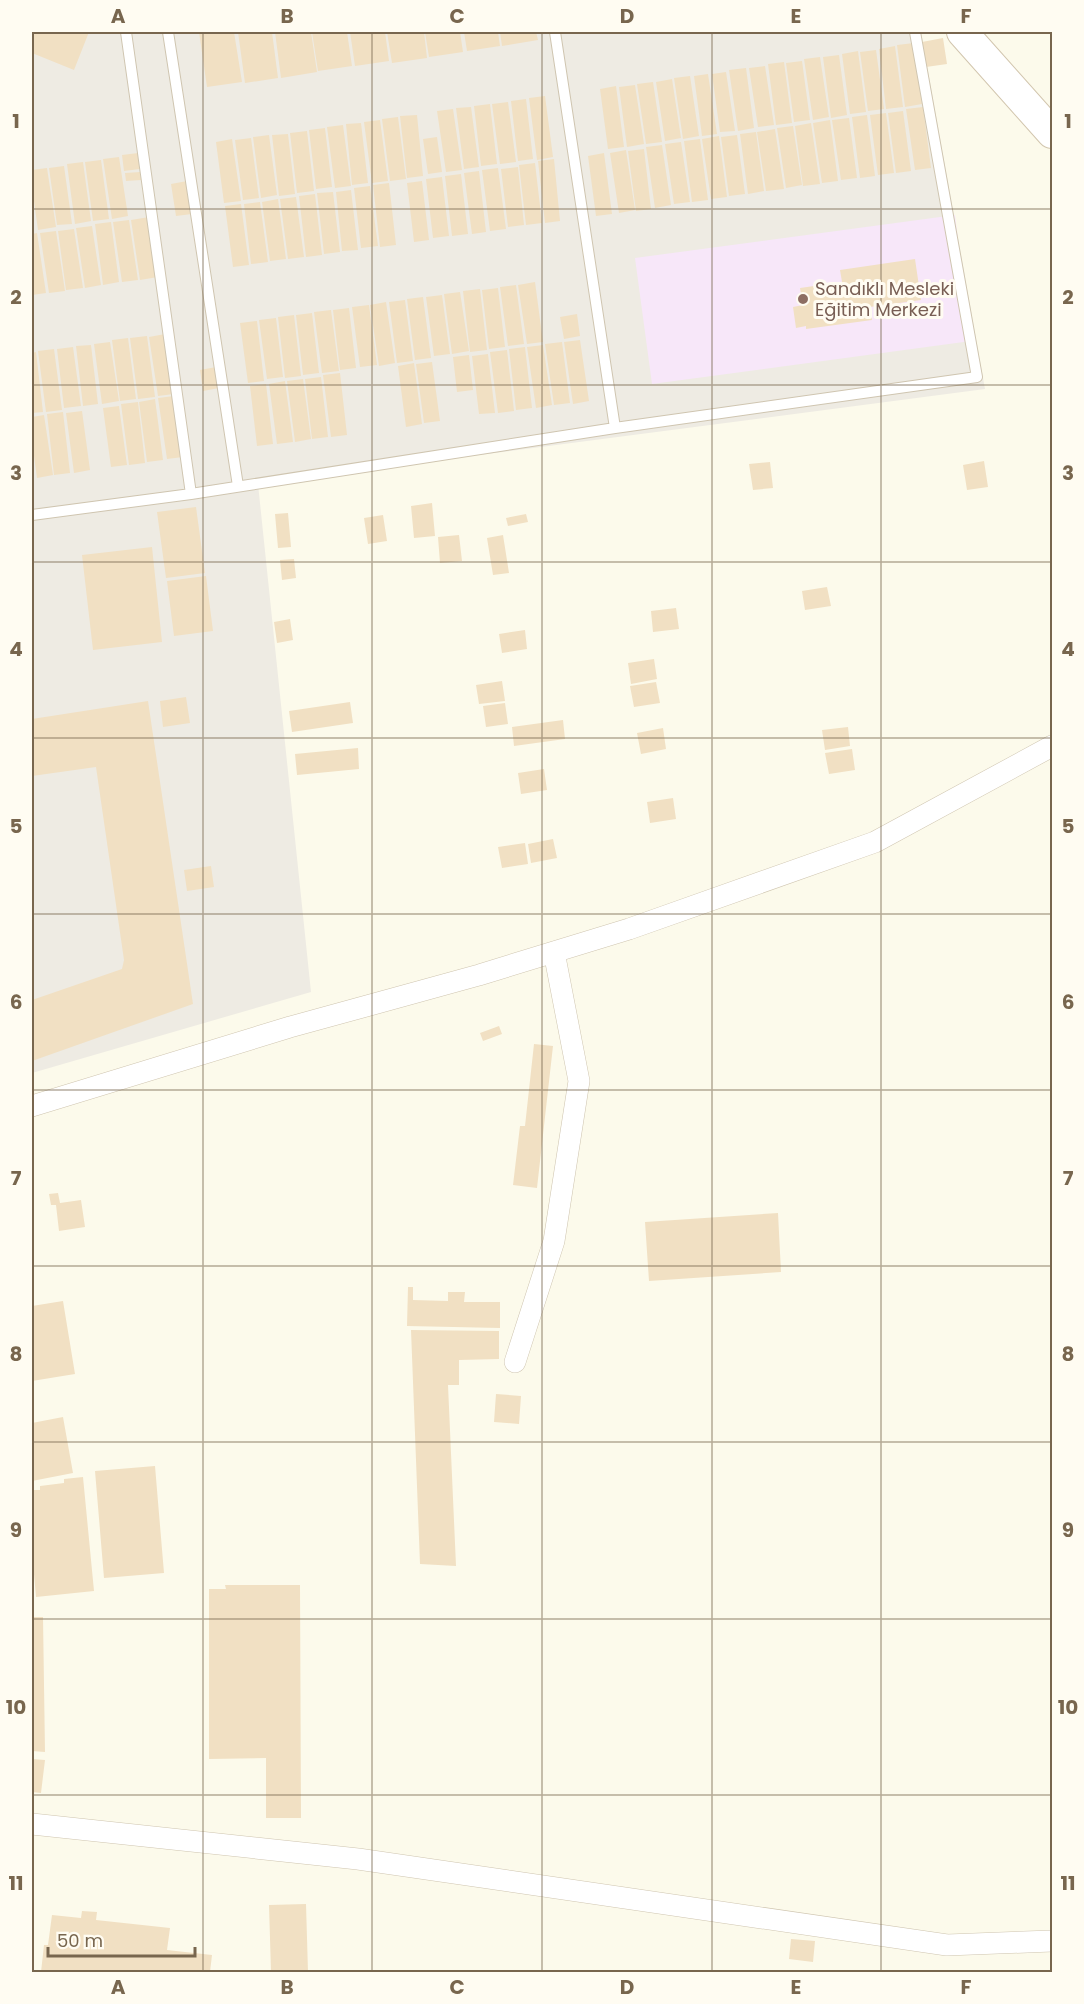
<svg xmlns="http://www.w3.org/2000/svg" width="1084" height="2004" font-family="Poppins,sans-serif">
	<rect width="100%" height="100%" fill="#fcfaeb"/>
	<path fill="#eeebe3" d="M32 32H921L985 389 258 484 311 992 32 1073Z"/>
	<path fill="#f7e7f9" d="M955 215 971 341 652 384 635 258Z"/>
	<path fill="#f1e0c3" d="M32 32H89L74 70 32 53Z
		M199 32H234L242 82 207 87Z
		M238 32H272L278 78 245 83Z
		M275 32H311L317 72 281 78Z
		M312 32H347L352 66 318 71Z
		M350 32H385L389 61 355 66Z
		M387 32H424L427 58 392 63Z
		M425 32H460L463 52 429 57Z
		M464 32H498L500 46 467 51Z
		M500 32H536L538 40 502 46Z
		M943 38 947 64 926 67 922 42Z
		M914 43 922 104 905 107 897 45Z
		M895 46 903 107 886 109 879 49Z
		M876 50 884 109 868 111 860 52Z
		M858 51 866 112 850 114 842 54Z
		M839 55 847 115 831 118 823 57Z
		M820 57 829 117 813 120 804 59Z
		M802 61 810 120 794 122 786 63Z
		M784 62 792 123 776 125 768 64Z
		M765 66 774 125 758 127 749 68Z
		M746 68 754 128 738 131 729 70Z
		M726 72 735 131 720 132 712 74Z
		M708 74 717 134 702 136 694 76Z
		M690 76 699 136 683 139 674 78Z
		M672 79 681 138 665 141 656 82Z
		M653 82 662 142 646 144 637 84Z
		M635 85 644 144 627 147 619 87Z
		M616 86 624 147 608 149 600 89Z
		M545 96 553 157 537 160 529 98Z
		M526 99 533 159 518 161 511 101Z
		M508 102 516 162 500 164 492 104Z
		M490 104 497 164 481 166 474 106Z
		M471 107 479 167 464 169 456 108Z
		M923 107 931 168 915 170 906 109Z
		M453 109 462 170 446 172 437 111Z
		M903 111 911 171 896 173 888 113Z
		M886 113 894 173 878 175 870 115Z
		M417 115 423 176 407 178 400 116Z
		M867 115 875 176 860 178 852 117Z
		M398 117 406 179 390 181 382 119Z
		M849 118 857 178 841 180 832 120Z
		M380 120 388 181 372 183 364 122Z
		M830 120 838 181 822 183 813 123Z
		M361 123 368 183 352 185 346 124Z
		M811 123 820 184 803 186 795 126Z
		M343 125 351 186 335 188 327 127Z
		M793 126 802 185 786 188 777 128Z
		M325 128 332 187 316 189 309 130Z
		M775 129 784 189 766 191 757 132Z
		M307 131 314 191 297 193 290 133Z
		M756 132 764 191 748 194 740 134Z
		M288 134 295 194 279 196 272 135Z
		M269 135 277 195 261 198 253 137Z
		M737 135 745 194 729 196 721 137Z
		M719 136 727 197 711 199 702 139Z
		M437 137 442 172 428 174 423 139Z
		M251 138 259 198 243 200 235 140Z
		M232 139 241 201 224 203 216 142Z
		M700 139 708 200 692 202 684 141Z
		M681 142 690 202 674 204 665 144Z
		M662 145 671 205 655 208 646 147Z
		M644 149 651 209 636 211 628 151Z
		M626 150 635 210 619 213 610 153Z
		M138 153 140 169 124 171 122 155Z
		M604 153 612 214 596 216 588 156Z
		M119 157 128 216 112 219 103 159Z
		M554 159 560 221 545 223 538 161Z
		M101 160 109 219 93 221 85 162Z
		M83 162 91 221 75 224 67 164Z
		M535 163 542 223 526 225 519 165Z
		M64 166 72 224 57 225 49 168Z
		M518 167 524 225 508 227 501 169Z
		M47 168 56 227 38 230 32 187V170Z
		M498 168 506 229 490 231 482 170Z
		M479 171 486 232 472 234 464 173Z
		M140 172 141 180 126 181 125 173Z
		M461 174 468 234 452 236 445 176Z
		M442 177 449 236 433 238 426 179Z
		M187 181 192 214 176 216 171 184Z
		M422 181 429 240 414 242 407 183Z
		M389 183 396 245 380 247 373 185Z
		M370 186 378 246 361 248 354 188Z
		M351 190 358 250 342 251 336 192Z
		M333 192 340 252 324 254 317 193Z
		M315 194 322 255 306 257 299 196Z
		M296 197 304 257 288 259 280 199Z
		M278 199 286 259 270 261 262 202Z
		M260 202 268 262 251 264 244 204Z
		M241 204 249 265 233 267 225 206Z
		M149 217 158 277 140 280 131 220Z
		M129 220 138 280 122 282 113 222Z
		M111 222 119 282 103 285 95 224Z
		M92 226 101 285 85 288 76 228Z
		M74 229 83 288 66 290 58 231Z
		M56 231 65 291 49 293 40 233Z
		M37 233 46 293 32 295V234Z
		M915 259 921 300 870 307 872 320 806 329V326L796 328 793 307 803 305 800 288 842 282 840 270Z
		M535 282 543 342 527 344 518 285Z
		M516 285 524 344 508 346 500 287Z
		M498 288 505 347 489 349 482 290Z
		M480 289 487 350 470 352 463 291Z
		M460 292 469 351 452 354 444 294Z
		M442 295 450 354 434 356 426 297Z
		M423 297 431 358 415 360 407 299Z
		M405 300 413 361 397 363 389 302Z
		M386 302 395 363 379 366 370 305Z
		M369 305 377 365 360 367 352 307Z
		M349 308 356 368 340 370 333 310Z
		M331 310 339 371 322 373 314 312Z
		M312 313 319 373 303 375 296 315Z
		M577 314 580 336 564 339 560 317Z
		M294 315 301 376 285 378 278 317Z
		M276 318 283 377 267 379 259 320Z
		M257 321 264 381 248 383 240 323Z
		M165 334 174 394 158 396 149 337Z
		M147 336 155 397 138 399 130 338Z
		M128 338 136 399 120 401 112 340Z
		M580 340 589 401 573 404 564 342Z
		M110 342 119 401 102 404 94 344Z
		M562 342 570 403 554 405 545 344Z
		M91 345 98 404 83 406 76 346Z
		M543 345 552 405 536 408 527 347Z
		M73 347 81 406 64 408 57 349Z
		M525 347 532 408 516 410 509 349Z
		M54 349 62 410 46 412 38 351Z
		M507 350 514 411 498 413 490 352Z
		M36 352 43 412 32 413V353Z
		M488 354 495 413 479 414 472 356Z
		M469 355 473 390 457 392 453 357Z
		M432 362 440 421 424 423 416 364Z
		M414 363 422 424 406 427 398 366Z
		M216 367 219 388 203 391 200 370Z
		M340 373 347 435 331 437 323 375Z
		M321 377 328 437 312 439 305 379Z
		M303 379 311 439 295 442 287 381Z
		M285 381 293 442 277 444 269 384Z
		M266 384 273 444 257 446 250 386Z
		M174 396 183 457 167 459 158 398Z
		M155 399 163 460 147 462 139 402Z
		M138 402 145 463 129 465 121 404Z
		M119 406 127 465 111 467 103 408Z
		M82 411 90 470 74 473 66 413Z
		M63 412 70 473 54 475 47 414Z
		M44 415 53 475 37 478 32 441V417Z
		M984 461 988 487 967 490 963 465Z
		M770 462 773 488 753 490 749 464Z
		M432 503 435 536 414 538 411 506Z
		M196 507 205 573 166 578 157 512Z
		M288 513 291 547 278 548 275 514Z
		M526 514 528 522 508 526 506 518Z
		M383 515 387 541 368 544 364 518Z
		M459 535 462 561 440 563 438 537Z
		M503 535 509 573 493 575 487 538Z
		M152 547 162 642 93 650 82 555Z
		M294 559 296 578 282 580 280 560Z
		M206 576 213 631 174 636 167 581Z
		M827 587 831 606 805 610 802 591Z
		M676 608 679 629 653 632 651 611Z
		M290 619 293 640 277 643 274 622Z
		M525 630 527 649 502 653 499 634Z
		M654 659 657 679 631 684 628 663Z
		M502 681 505 701 479 704 476 685Z
		M656 682 660 703 634 707 630 686Z
		M186 697 190 723 163 727 160 701Z
		M148 701 193 1004 32 1061V1000L122 969 124 960 96 767 32 776V719Z
		M350 702 353 723 292 732 289 711Z
		M505 703 508 724 486 727 483 706Z
		M563 720 565 739 514 746 512 727Z
		M848 727 850 746 825 750 822 730Z
		M663 728 666 749 641 754 637 733Z
		M358 748 359 769 297 775 295 754Z
		M852 749 855 770 829 774 825 753Z
		M544 769 547 790 521 794 518 773Z
		M673 798 676 819 650 823 647 802Z
		M553 839 557 858 531 863 528 844Z
		M525 843 528 864 502 868 498 847Z
		M211 866 214 887 187 891 184 870Z
		M499 1026 502 1034 483 1041 480 1033Z
		M534 1044 553 1046 537 1188 513 1185 520 1126H525Z
		M58 1193 60 1203 81 1200 85 1227 59 1231 56 1205H51L49 1194Z
		M778 1213 781 1272 649 1281 645 1222Z
		M408 1287H413V1300L448 1301V1292H465L464 1302H500V1328L407 1326Z
		M63 1301 75 1374 32 1381V1306Z
		M411 1330 499 1331V1359L459 1360V1385H448L456 1566 420 1564Z
		M496 1394 521 1396 519 1424 494 1422Z
		M63 1417 73 1473 32 1481V1423Z
		M155 1466 164 1573 104 1578 95 1471Z
		M83 1477 94 1591 36 1597 32 1551V1490H40V1486L64 1483V1479Z
		M225 1585H300L301 1818H266V1758L209 1759V1589H226Z
		M32 1617H43L45 1752 32 1751Z
		M32 1759 45 1760 41 1793 32 1792Z
		M306 1904 308 1972H271L269 1905Z
		M82 1911 97 1912 96 1920 170 1928 167 1950 212 1955 210 1972H41L44 1945H48L52 1915 81 1918Z
		M791 1939 815 1941 813 1962 789 1959Z"/>
	<g fill="none" stroke-linecap="round" stroke-linejoin="round">
		<g stroke="#cfc5b0" stroke-width="12">
			<path id="lane" d="M126 32 191 494
				M168 32 238 486
				M555 32 615 428
				M32 515 191 494 615 428 977 377 915 32"/>
		</g>
		<g stroke="#cfc5b0" stroke-width="22">
			<path id="street" d="M32 1106 290 1027 479 975 629 929 875 842 1052 746
				M515 1362 554 1241 579 1081 554 952
				M32 1824 358 1859 947 1945 1052 1941"/>
		</g>
		<g stroke="#d2c6ae" stroke-width="32">
			<path id="secondary" d="M962 32 1052 133"/>
		</g>
		<use href="#lane" stroke="#fff" stroke-width="10"/>
		<use href="#street" stroke="#fff" stroke-width="21"/>
		<use href="#secondary" stroke="#fff" stroke-width="30"/>
	</g>
	<path fill="none" stroke="#78664e" stroke-width="1.5" stroke-opacity="0.55" d="M203 32V1972M372 32V1972M542 32V1972M712 32V1972M881 32V1972M32 209H1052M32 385H1052M32 562H1052M32 738H1052M32 914H1052M32 1090H1052M32 1266H1052M32 1442H1052M32 1619H1052M32 1795H1052"/>
	<circle fill="#8d6e63" stroke="#fffcf2" stroke-width="2" cx="803" cy="299" r="6"/>
	<g text-anchor="middle" stroke-width="6" stroke-linejoin="round" paint-order="stroke">
		<g font-size="18" fill="#785e54" stroke="#fffcf2" text-anchor="start">
			<text x="815" y="295">Sandıklı Mesleki<tspan x="815" dy="21">Eğitim Merkezi</tspan></text>
		</g>
	</g>
	<rect width="1084" height="2004" fill="none" stroke="#fffcf2" stroke-width="66"/>
	<path d="M48 1947v9h147v-9" fill="none" stroke="#78664e" stroke-width="3"/>
	<text x="57" y="1947" font-size="18" fill="#78664e" stroke="#fffcf2" stroke-width="4.5" paint-order="stroke">50 m</text>
	<rect x="33" y="33" width="1018" height="1938" fill="none" stroke="#78664e" stroke-width="2"/>
	<g font-size="20" text-anchor="middle" font-weight="bold" fill="#78664e">
		<text x="118" y="23">A</text>
		<text x="287" y="23">B</text>
		<text x="457" y="23">C</text>
		<text x="627" y="23">D</text>
		<text x="796" y="23">E</text>
		<text x="966" y="23">F</text>
		<text x="16" y="128">1</text>
		<text x="1068" y="128">1</text>
		<text x="16" y="304">2</text>
		<text x="1068" y="304">2</text>
		<text x="16" y="480">3</text>
		<text x="1068" y="480">3</text>
		<text x="16" y="656">4</text>
		<text x="1068" y="656">4</text>
		<text x="16" y="833">5</text>
		<text x="1068" y="833">5</text>
		<text x="16" y="1009">6</text>
		<text x="1068" y="1009">6</text>
		<text x="16" y="1185">7</text>
		<text x="1068" y="1185">7</text>
		<text x="16" y="1361">8</text>
		<text x="1068" y="1361">8</text>
		<text x="16" y="1537">9</text>
		<text x="1068" y="1537">9</text>
		<text x="16" y="1714">10</text>
		<text x="1068" y="1714">10</text>
		<text x="16" y="1890">11</text>
		<text x="1068" y="1890">11</text>
		<text x="118" y="1994">A</text>
		<text x="287" y="1994">B</text>
		<text x="457" y="1994">C</text>
		<text x="627" y="1994">D</text>
		<text x="796" y="1994">E</text>
		<text x="966" y="1994">F</text>
	</g>
</svg>
